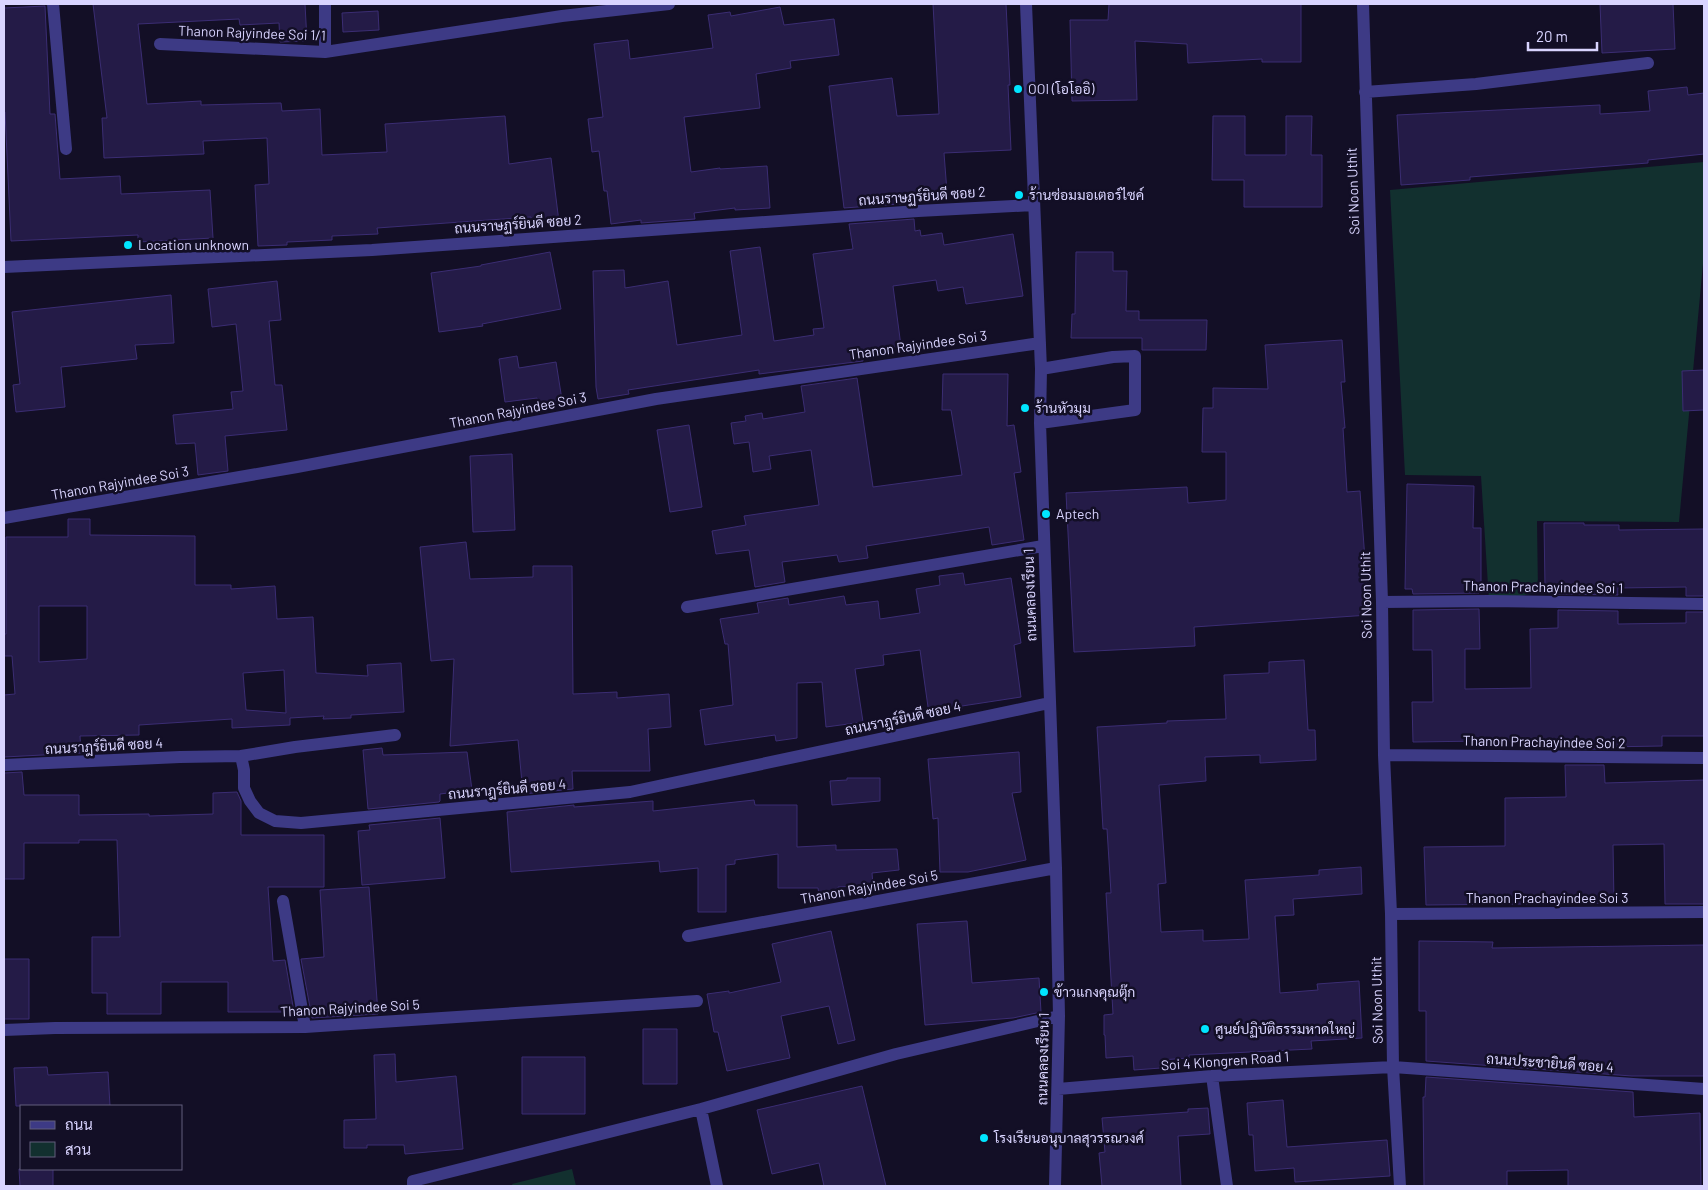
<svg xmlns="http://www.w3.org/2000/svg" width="1708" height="1190" font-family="Barlow,Sarabun,sans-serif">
	<rect width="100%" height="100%" fill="#130f26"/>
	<path fill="#12302f" d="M1704 162V253L1679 522 1537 521 1538 593 1489 601 1481 476 1405 475 1390 190Z
		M572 1169 576 1186H513L512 1184Z"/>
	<path fill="#241b47" stroke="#3b2d73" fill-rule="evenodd" d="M93 4H305L307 41 280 42 279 23 240 25 239 19 138 24 147 104 201 101V105L281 103 282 111 320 109 322 155 387 152 385 124 505 116 509 164 551 158 559 222 532 225 531 217 377 228 378 234 332 236V240L287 242V245L258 246 255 185 269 184 267 138 203 141 204 154 104 158 102 118H107Z
		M933 4H1006L1010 85H1008L1011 150 944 153 947 192 913 195V203L844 208 829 86 892 78 897 116 939 114Z
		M1109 4H1301V62H1262V59L1188 63 1187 44 1135 41 1137 100 1072 101 1070 20H1108Z
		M1600 4H1673L1675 49 1602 53Z
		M45 6 50 114H55L60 179 120 176 121 194 210 190 213 238 138 242V235L11 241 5 112H4V8Z
		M780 7 784 25 834 19 839 55 790 61 791 68 756 74 760 108 684 117 691 172 720 168V169L767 166 770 208 735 210V208L694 213 695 219 641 223V220L611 224 607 191H604L599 151 592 152 588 119 603 117 594 44 628 40 630 59 713 48 708 15 730 12 731 16Z
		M378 11 379 30 343 32 342 13Z
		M1687 87 1688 95 1704 93V154L1648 160V163L1470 177V180L1401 185 1397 115 1600 105V114L1650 111 1648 91Z
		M1213 116H1245V155H1286V116H1312L1311 155H1322V207H1244V180H1212Z
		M914 219 915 231 920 230 921 236 942 233 944 245 1013 234 1023 296 966 304 963 287 938 291 936 280 893 286 901 346 862 352 863 361 759 374V370L628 390 629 394 598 399 596 387 593 271 624 270 625 288 668 281 677 345 742 335 730 251 760 247 774 341 814 335 813 329 824 328 813 254 853 249 849 224Z
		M550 252 561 309 482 324 483 326 439 332 431 273 481 266V265Z
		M1076 252H1113V271H1127L1126 311H1139V320H1207L1206 350H1142V338H1071L1072 314H1075Z
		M277 281 281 320 269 321 275 385H282L287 430 225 436 228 471 198 475 195 443 176 444 173 415 233 409 231 392 243 391 236 324 212 327 208 289Z
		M171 295 174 343 135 345 137 359 61 367 65 407 16 412 13 385 20 384 12 312Z
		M1342 340 1345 382H1341L1345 428H1343L1347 492 1360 491 1369 615 1194 627 1195 646 1074 652 1066 493 1187 487 1188 503 1226 500V452H1202L1203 408H1213V388L1268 389 1265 345Z
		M517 356 519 368 556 362 562 400 538 404 537 398 505 402 499 359Z
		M1704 370V410L1683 411 1682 371Z
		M943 374H1008L1007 426 1014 425 1019 458 1021 472 1014 473 1024 540 992 545 989 527 866 546 868 558 839 562 837 555 782 562 785 582 755 587 749 550 716 554 712 531 746 525 744 516 819 505 811 450 769 456 771 469 753 472 749 442 734 444 731 423 746 421 745 416 762 413 763 419 805 412 801 386 857 378 873 487 962 475 951 410H942Z
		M689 425 702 507 670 512 657 430Z
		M512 454 515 530 473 532 470 456Z
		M1407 484 1474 486 1473 528H1481V588H1479V593L1413 594 1412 589H1405Z
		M68 519H90V535L195 536V585H231V589L275 586 277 619 313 617 316 673 368 676 367 665 401 663 404 712 351 715V718L323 719 324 716 290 718V725L232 728V719L139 725V735L80 736 81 753 4 757V695L15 694 12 656H4V634H6V537H68ZM39 606H87V659L39 662ZM284 670 286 713 246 710 243 673Z
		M1544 523H1584V525H1619V530L1704 529V596H1686V587L1618 588V595L1558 594V587H1545Z
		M466 542 470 579 533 577V566H572L573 694 617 692V698L669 694 671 727 648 729 650 771H572L573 789 523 794 518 740 450 746 454 659 431 661 420 547Z
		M963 573 965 585 1011 578 1021 643 1014 645 1021 697 962 706V709L929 714 920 650 883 655 884 665 855 669 863 722 826 727 822 682 797 683V738L776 741 775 735 705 745 700 710 733 705 728 644H725L720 619 759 613 757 603 788 598 789 605 844 596 846 605 878 601 880 619 920 613 916 589 940 585 939 576Z
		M1479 609 1480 649H1465V689L1531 688 1530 629 1558 628V610L1618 611V624L1686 623V612H1704V736H1662V746L1604 747V749H1565V746H1555V740L1413 742 1412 702H1433L1432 650H1413V610Z
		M1304 660 1308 730H1315L1316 760 1260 763V755L1205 757 1206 781 1159 785 1166 883 1158 884 1161 932 1203 930V941L1249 939 1245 880 1319 875V870L1361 867 1362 894 1293 899 1294 915 1275 916 1280 993 1318 990 1317 984 1359 981 1362 1038 1311 1041 1312 1049 1189 1055V1058L1161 1060V1068L1134 1070 1133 1056 1106 1058 1105 1035H1104V1015L1113 1014 1106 893H1111L1107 829H1103L1097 727 1167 723V721L1226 719 1224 675 1269 673V662Z
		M382 748 383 755 467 752 472 790 440 794V801L439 802 368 809 363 750Z
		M1019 752 1021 792 1012 793 1026 860 968 872H940L938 818 933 819 928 759Z
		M1565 765H1604L1605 783 1704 780V904H1665L1664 844 1613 845 1614 903 1426 905 1424 847 1505 846V798L1566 797Z
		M22 772 24 795H79V815L149 814V816L213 814V793L237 792 241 801V835H324V887H268L273 961 285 960 294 1012H228V982H161V1014H107V993H92V937H120L117 840H79V843H24V879H4V773Z
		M847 778H880V801L832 805 830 781 847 780Z
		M754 800 755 805H797V847L836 845V850L897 849 899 870 872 873 873 885 838 887V893L819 894 818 888H778V854L735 860V864L726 865V912H698V868L660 872 659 861 511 872 507 812 574 805V807L653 801V811Z
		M440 818 445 878 362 885 358 831 370 830 369 825Z
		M369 887 378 1014 312 1018 301 959 324 957 320 890Z
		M967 921 972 983 1039 978 1041 1012 1013 1018 925 1025 917 924Z
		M831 931 855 1040 838 1044 829 1006 781 1016 790 1058 727 1071 718 1032H714L707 994 729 991V993L781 982 772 944Z
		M1419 941 1493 942 1492 948 1704 945V1076H1632L1426 1061V1011H1419Z
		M4 959H29V1019H4Z
		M643 1029H677V1084H643Z
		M395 1054 396 1082 456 1076 463 1149 405 1154 404 1145H367V1148H344V1120L376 1119 374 1055Z
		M522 1057H585V1114H522Z
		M47 1067 48 1075 108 1072 110 1106H16L14 1068Z
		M1426 1077 1633 1092 1634 1117 1700 1113 1701 1186H1568V1170L1507 1171V1186H1424L1423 1097H1425Z
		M862 1086 886 1186H824L819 1163 772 1174 757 1110Z
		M1283 1100 1287 1147 1387 1140 1390 1176 1295 1182 1294 1168 1255 1171 1253 1135H1249L1247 1103Z
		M1208 1108 1210 1134 1178 1136 1181 1186H1102L1099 1153 1105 1152 1102 1118 1188 1112V1109Z
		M19 1169H53V1186H20Z"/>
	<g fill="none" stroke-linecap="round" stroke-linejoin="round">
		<path stroke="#3d3a85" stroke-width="12" d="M53 4 66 149
			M325 4V52
			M1026 4 1041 369 1040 423 1056 868 1059 1016 1055 1186
			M1363 4 1382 602 1384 755 1391 914 1393 1067 1400 1186
			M160 44 325 52 562 16 669 4
			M1365 92 1476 84 1648 63
			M4 267 372 250 918 211 1033 205
			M1040 423 1135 410V356L1113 357 1041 369
			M4 518 297 467 656 399 1040 343
			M1382 602 1489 601 1704 604
			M687 607 1043 546
			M1384 755 1704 758
			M241 756 295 747 395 735
			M4 765 180 757 241 756 244 770V788L250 801 259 813 275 821 301 823 630 792 1049 703
			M283 901 305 1027
			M1391 914 1704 912
			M688 936 1056 868
			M4 1030 55 1028 305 1027 697 1001
			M1212 1076 1227 1186
			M1058 1089 1212 1076 1393 1067 1704 1089
			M701 1109 717 1186
			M413 1186V1181L701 1109 896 1054 1059 1016"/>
	</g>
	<g fill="#00e5ff" stroke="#130f26" stroke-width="2">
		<circle cx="1018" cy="89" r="5"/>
		<circle cx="1019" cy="195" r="5"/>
		<circle cx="128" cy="245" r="5"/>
		<circle cx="1025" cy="408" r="5"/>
		<circle cx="1046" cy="514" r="5"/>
		<circle cx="1044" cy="992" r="5"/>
		<circle cx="1205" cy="1029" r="5"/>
		<circle cx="984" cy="1138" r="5"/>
	</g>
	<g text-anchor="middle" stroke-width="5" stroke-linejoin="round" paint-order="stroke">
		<g font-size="14" fill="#d9d4ff" stroke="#130f26">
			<text transform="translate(252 33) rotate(2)" y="5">Thanon Rajyindee Soi 1/1</text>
			<text transform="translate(1353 191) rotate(-92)" y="5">Soi Noon Uthit</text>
			<text transform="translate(922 196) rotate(-4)" y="5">ถนนราษฏร์ยินดี ซอย 2</text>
			<text transform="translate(518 224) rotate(-4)" y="5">ถนนราษฏร์ยินดี ซอย 2</text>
			<text transform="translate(918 345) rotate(-8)" y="5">Thanon Rajyindee Soi 3</text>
			<text transform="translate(518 410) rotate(-11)" y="5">Thanon Rajyindee Soi 3</text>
			<text transform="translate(120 483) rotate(-10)" y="5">Thanon Rajyindee Soi 3</text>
			<text transform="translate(1543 587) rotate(1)" y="5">Thanon Prachayindee Soi 1</text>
			<text transform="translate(1030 595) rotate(-92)" y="5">ถนนคลองเรียน 1</text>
			<text transform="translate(1366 595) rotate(-91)" y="5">Soi Noon Uthit</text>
			<text transform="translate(903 718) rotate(-12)" y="5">ถนนราฎร์ยินดี ซอย 4</text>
			<text transform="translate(1544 742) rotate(1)" y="5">Thanon Prachayindee Soi 2</text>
			<text transform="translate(104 746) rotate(-3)" y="5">ถนนราฎร์ยินดี ซอย 4</text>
			<text transform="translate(507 789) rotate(-5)" y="5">ถนนราฎร์ยินดี ซอย 4</text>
			<text transform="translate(869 887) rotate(-10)" y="5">Thanon Rajyindee Soi 5</text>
			<text x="1547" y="903">Thanon Prachayindee Soi 3</text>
			<text transform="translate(1377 1000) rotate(-91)" y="5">Soi Noon Uthit</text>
			<text transform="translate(350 1008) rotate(-3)" y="5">Thanon Rajyindee Soi 5</text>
			<text transform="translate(1043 1059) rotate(-89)" y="5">ถนนคลองเรียน 1</text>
			<text transform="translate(1225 1061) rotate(-4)" y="5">Soi 4 Klongren Road 1</text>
			<text transform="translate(1550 1063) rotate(4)" y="5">ถนนประชายินดี ซอย 4</text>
		</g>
		<g font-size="14" fill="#d9d4ff" stroke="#130f26" text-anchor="start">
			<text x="1028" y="94">OOI (โอโออิ)</text>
			<text x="1029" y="200">ร้านซ่อมมอเตอร์ไซค์</text>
			<text x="138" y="250">Location unknown</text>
			<text x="1035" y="413">ร้านหัวมุม</text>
			<text x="1056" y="519">Aptech</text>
			<text x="1054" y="997">ข้าวแกงคุณตุ๊ก</text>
			<text x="1215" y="1034">ศูนย์ปฏิบัติธรรมหาดใหญ่</text>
			<text x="994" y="1143">โรงเรียนอนุบาลสุวรรณวงศ์</text>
		</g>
	</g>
	<rect width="1708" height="1190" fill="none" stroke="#d9d4ff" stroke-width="10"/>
	<rect x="20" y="1105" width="162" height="65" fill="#130f26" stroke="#625e7d"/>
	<rect x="30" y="1121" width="25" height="8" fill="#3d3a85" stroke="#625e7d"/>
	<text x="65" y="1130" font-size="15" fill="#d9d4ff">ถนน</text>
	<rect x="30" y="1142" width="25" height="15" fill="#12302f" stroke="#625e7d"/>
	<text x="65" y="1155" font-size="15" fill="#d9d4ff">สวน</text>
	<path d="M1528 42v8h69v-8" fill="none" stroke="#d9d4ff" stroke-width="2.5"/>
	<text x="1536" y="42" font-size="15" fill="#d9d4ff" stroke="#130f26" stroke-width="4" paint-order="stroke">20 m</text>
</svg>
